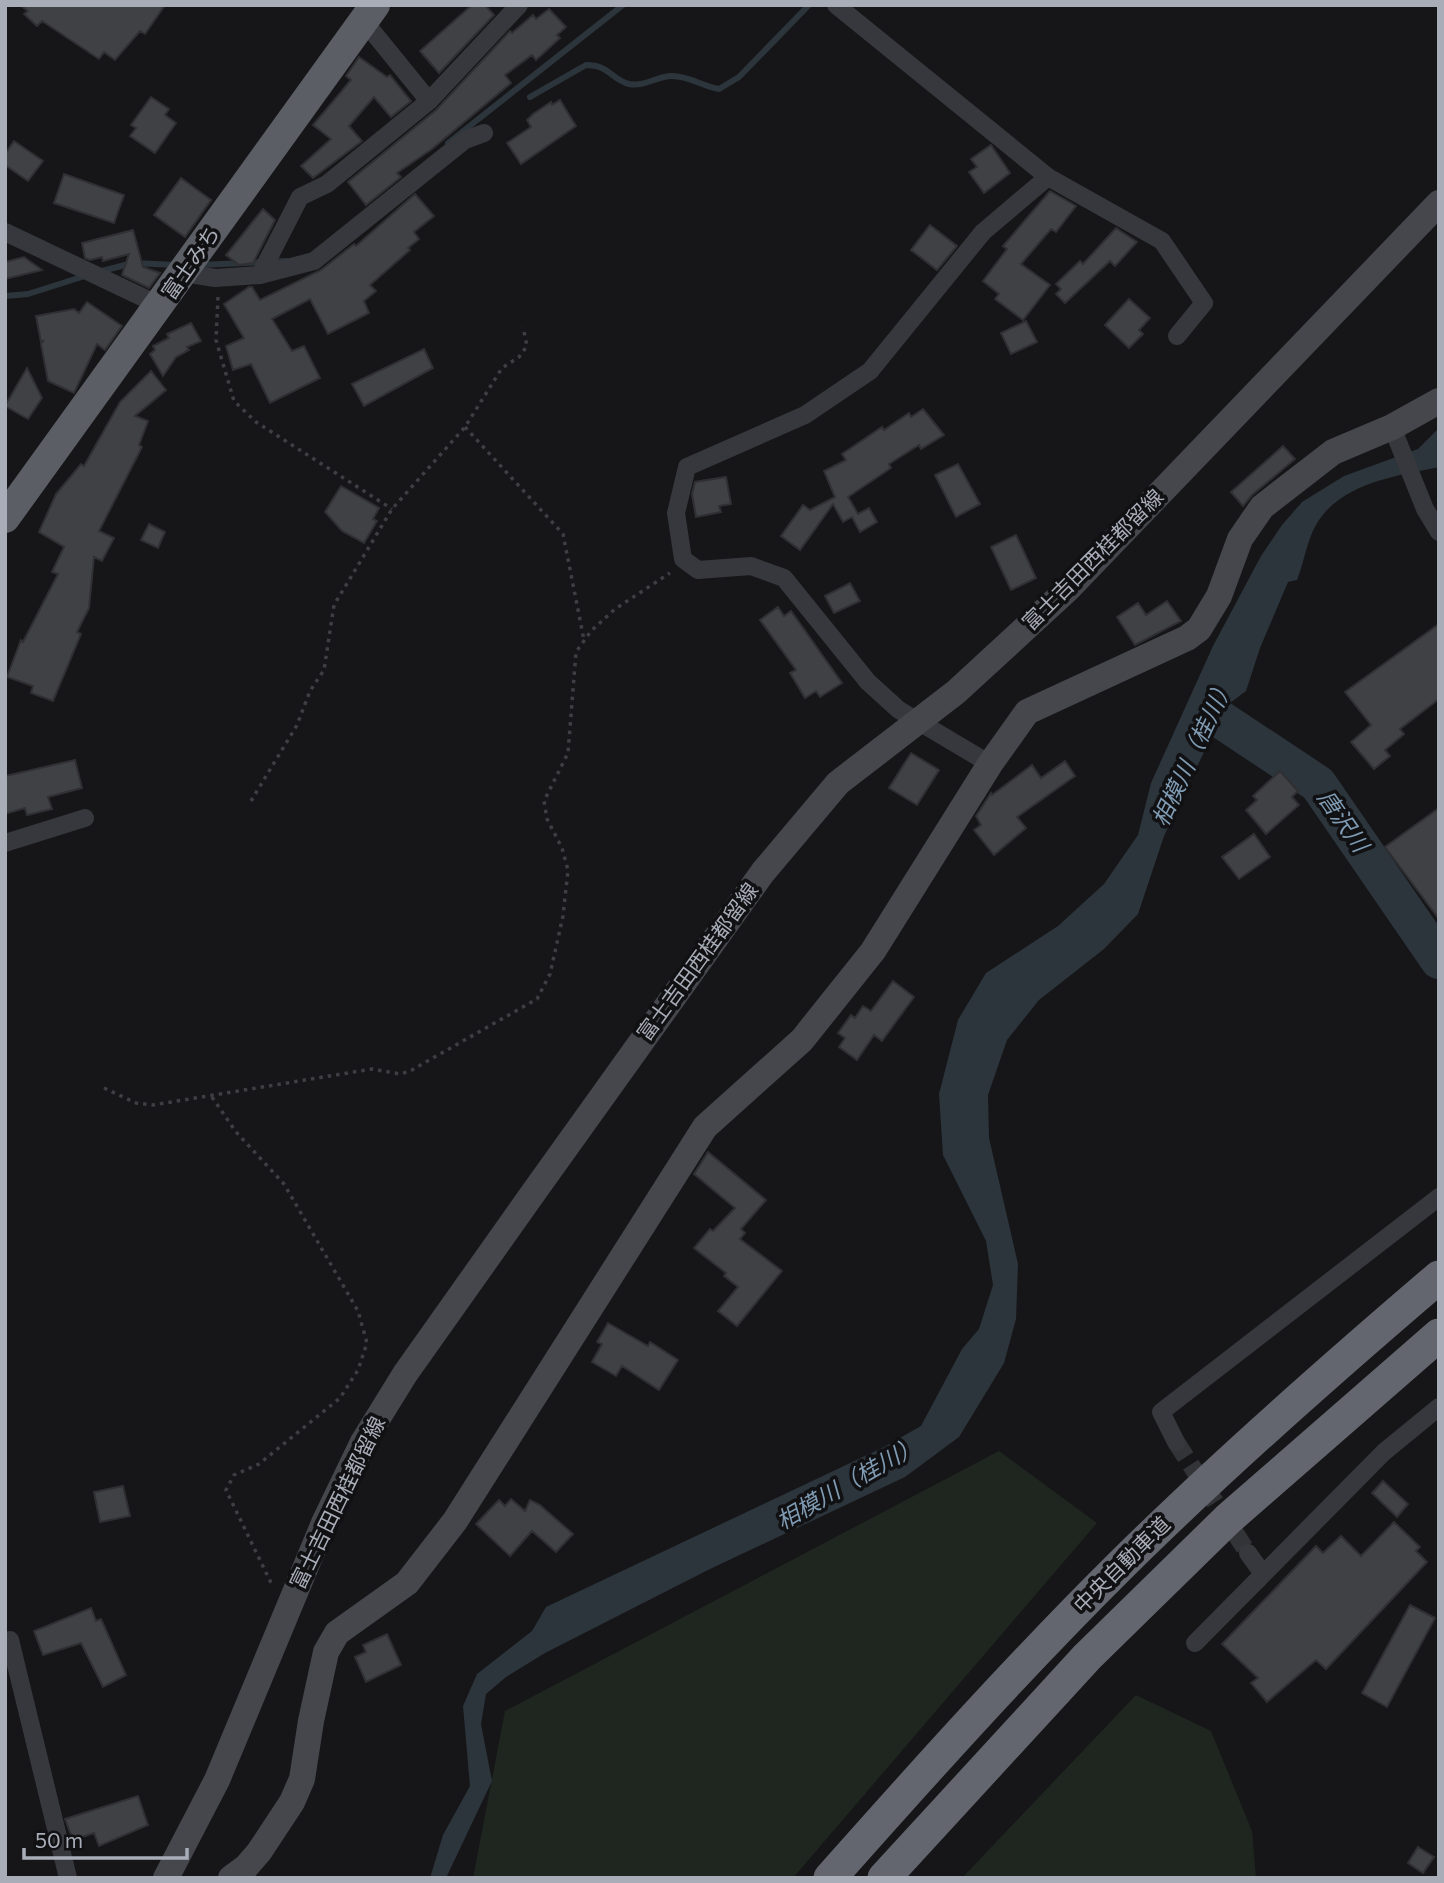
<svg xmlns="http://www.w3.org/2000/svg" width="1444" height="1883" font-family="Commissioner,'Noto Sans JP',sans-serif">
	<rect width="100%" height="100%" fill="#161618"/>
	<path fill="#1e261f" d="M999 1451 1097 1523 793 1878H473L505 1711Z
		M1136 1695 1211 1731 1252 1831 1256 1878H962Z"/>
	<path fill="#2c353c" d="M1439 428V467C1396 476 1340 483 1316 525 1307 540 1304 563 1297 580L1288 582 1260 648 1246 691 1226 706 1164 836 1138 914 1104 949 1039 1000 1007 1040 988 1095 989 1138 1018 1264 1016 1319 1004 1363 959 1437 905 1477 708 1570 545 1653 506 1677 486 1694 481 1724 492 1781 446 1878H430L443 1835 470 1786 463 1706 477 1674 532 1631 546 1607 884 1447 921 1426 962 1349 979 1329 993 1285 986 1241 943 1155 939 1094 958 1020 986 973 1058 926 1104 884 1138 835 1151 783 1213 646 1261 556 1282 525 1302 502 1344 476 1418 449Z"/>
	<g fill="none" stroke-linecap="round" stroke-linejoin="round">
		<path stroke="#2c353c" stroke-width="6" d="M530 97 586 65C609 65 611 79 629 84 645 87 657 76 672 76 689 76 702 86 719 89L739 77 809 5
			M448 143 623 5
			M199 265 286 261
			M98 272 133 263 177 265
			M5 296 28 294 88 275"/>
		<path stroke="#2c353c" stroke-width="38" d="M1214 715 1318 784 1439 960"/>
	</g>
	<path fill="#404145" stroke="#303034" stroke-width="2" d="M20 5H165L145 34 140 31 115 60 104 52 99 59 42 21 37 26 24 14 28 11Z
		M472 5H485L494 15 439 73 420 51Z
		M549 9 566 27 557 35 560 38 536 60 532 55 505 75 511 83 432 149 397 173 401 177 366 205 348 182 436 110 510 31 512 33 533 15 536 19Z
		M359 57 387 77 390 75 411 101 391 117 374 97 349 126 362 141 313 178 301 166 331 139 313 125 351 80 346 76Z
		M151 97 169 109 165 115 176 123 155 153 130 136 136 128 131 125Z
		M560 100 576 126 521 164 507 143 531 127 527 120 533 114 551 102 552 105Z
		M14 141 43 161 28 181 5 165V154Z
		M991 145 1010 173 984 193 969 172 977 167 971 159Z
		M64 174 124 195 114 223 54 203Z
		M181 178 211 200 185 237 154 215Z
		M1050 191 1076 206 1056 232 1051 229 1021 264 1050 285 1023 320 995 299 999 294 983 281 1007 249 1003 246Z
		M415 194 434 216 414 232 419 239 408 248 410 250 370 285 376 291 364 301 369 313 328 334 310 299 272 319 292 351 304 346 320 378 270 403 251 364 233 370 226 346 244 338 224 304 249 287H252L260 300 321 270 354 244 356 246Z
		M263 209 275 220 253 263 239 265 226 255Z
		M930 225 957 246 937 270 911 250Z
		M1116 228 1137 242 1115 266 1110 261 1065 303 1056 294 1061 289 1056 284 1080 261 1083 264Z
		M133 230 143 267 160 273 149 288 122 275 129 254 103 261 102 257 90 260 85 258 82 243Z
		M24 257 42 270 5 279V262Z
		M1129 299 1150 318 1139 330 1143 334 1129 348 1105 325Z
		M87 302 122 326 105 350 97 344 74 393 48 381 41 344 44 340 41 342 36 316 74 309 79 313Z
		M1026 321 1037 342 1011 354 1001 333Z
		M191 323 201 341 187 347 189 350 176 357 163 376 150 354 155 350 153 346 169 338 167 334Z
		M424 349 433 368 364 406 352 384Z
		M27 368 42 398 28 419 5 406Z
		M151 371 166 390 135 416 148 421 139 445 142 447 99 531 114 538 102 561 94 557 89 608 77 632 81 634 53 701 31 693 33 686 7 677 21 640 23 642 58 574 52 572 64 547 39 532 56 494 81 464 84 466 120 402Z
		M923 409 944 435 921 449 919 445 889 464 891 468 848 497 858 514 869 508 877 522 860 532 852 517 843 522 833 504 800 550 781 536 803 505 810 510 835 497 824 471 846 460 842 454 882 427 884 430 909 413 911 417Z
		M1283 446 1295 459 1252 495 1243 506 1231 492Z
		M958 464 980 504 956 517 935 475Z
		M726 477 731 504 719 506 721 512 696 517 692 494 695 482Z
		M341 486 379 508 373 519 377 521 364 543 342 531 325 512Z
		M149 524 165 532 158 548 141 540Z
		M1016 535 1036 578 1011 590 991 547Z
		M850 583 860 601 834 613 825 596Z
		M1167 601 1181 621 1135 645 1117 617 1138 603 1146 615Z
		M778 607 784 616 791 611 842 683 820 697 816 691 805 698 790 673 796 670 760 620Z
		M1439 624V699L1400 729 1404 734 1385 750 1390 756 1374 769 1351 742 1371 725 1345 692Z
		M911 753 939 770 917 805 889 788Z
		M75 760 82 788 48 797 52 809 27 815 25 808 5 814V776Z
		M1065 761 1075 776 1017 817 1026 828 994 855 974 830 981 825 976 816 991 793 992 795 1032 765 1041 778Z
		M1280 771 1298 791 1292 797 1299 805 1266 834 1246 810 1257 800 1253 796Z
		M1439 808V919L1385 847Z
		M1254 834 1270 857 1239 879 1222 857Z
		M893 981 914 997 882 1041 874 1035 857 1060 839 1047 845 1038 838 1033 851 1015 855 1018 863 1006 871 1011Z
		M708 1152 766 1200 741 1229 745 1233 740 1239 782 1271 737 1326 718 1311 738 1287 724 1276 726 1273 694 1248 710 1229 713 1231 735 1208 694 1174Z
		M608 1323 648 1346 650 1342 678 1360 659 1390 622 1366 616 1376 592 1362 602 1344 597 1342Z
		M1383 1481 1408 1504 1397 1517 1372 1493Z
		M123 1486 130 1516 100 1522 94 1492Z
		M511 1499 525 1511 530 1500 540 1505 573 1534 556 1552 532 1531 510 1556 476 1524 499 1500 505 1506Z
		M1394 1522 1420 1547 1416 1551 1427 1562 1326 1669 1316 1660 1267 1702 1251 1683 1258 1678 1222 1644 1316 1546 1323 1553 1341 1536 1361 1556Z
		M1410 1605 1435 1618 1387 1707 1362 1693Z
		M91 1608 96 1621 101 1619 126 1675 103 1687 81 1643 43 1655 34 1631Z
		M387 1634 401 1665 366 1682 355 1657 366 1652 363 1645Z
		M138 1796 148 1825 99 1846 94 1833 73 1840 65 1819Z
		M1418 1847 1434 1857 1423 1873 1408 1863Z"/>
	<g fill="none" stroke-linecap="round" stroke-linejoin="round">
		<path stroke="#333438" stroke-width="18" stroke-dasharray="18 9" stroke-linecap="butt" d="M1176 1442 1248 1553"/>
		<path stroke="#3d3f44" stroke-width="3.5" stroke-dasharray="3.5 5" stroke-linecap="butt" d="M218 297 216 340 234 401 256 422 392 509
			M465 427 563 534 584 640
			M251 801 297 725 310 691 324 670 334 605 392 509 465 427 502 368 519 357 527 346 523 327
			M104 1088 136 1103 153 1105 372 1069 400 1074 410 1071 537 999 550 974 563 916 568 870 562 848 547 819 544 801 568 753 576 652 591 631 615 609 670 573
			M212 1097 236 1132 284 1184 358 1311 367 1343 358 1370 340 1398 259 1464 234 1475 226 1490 273 1587"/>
		<path stroke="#37383d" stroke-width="18" d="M836 5 1048 177 983 232 870 371 805 415 687 467 676 513 683 559 698 570 751 566 784 578 868 682 899 710 990 764
			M364 21 429 101
			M1048 177 1162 241 1204 303 1177 336
			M5 232 161 306
			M184 273 215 278 260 275 314 261 465 140 484 133
			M260 275 300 197 327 184 429 101 519 5
			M1392 427 1425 509 1439 532
			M5 843 85 818
			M1176 1442 1161 1412 1439 1197
			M1248 1553 1263 1574
			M10 1640 68 1878
			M1195 1643 1384 1452 1439 1407"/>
		<path stroke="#45474d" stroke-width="26" d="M166 1878 217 1780 324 1523 363 1442 405 1374 536 1189 763 872 838 783 956 692 1067 590 1439 203
			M231 1878 246 1867 259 1852 292 1802 302 1779 311 1721 326 1652 337 1633 407 1583 455 1521 705 1127 802 1040 873 951 990 764 1027 712 1187 638 1199 629 1219 596 1240 539 1262 507 1333 452 1392 427 1439 401"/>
		<path stroke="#5b5e65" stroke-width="30" d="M5 518 375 5"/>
		<path stroke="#63666e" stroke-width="33" d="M830 1878C925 1771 1020 1665 1122 1564 1223 1464 1330 1370 1439 1277
			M884 1878 1087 1657 1228 1519 1439 1335"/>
	</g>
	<g text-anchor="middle" stroke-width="7" stroke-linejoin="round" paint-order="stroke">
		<g font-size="21" fill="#a8adb8" stroke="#111113">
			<text transform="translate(191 263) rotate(-55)" y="7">富士みち</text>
			<text transform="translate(1093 560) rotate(-45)" y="7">富士吉田西桂都留線</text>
			<text transform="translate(698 962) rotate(-54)" y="7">富士吉田西桂都留線</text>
			<text transform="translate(338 1503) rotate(-64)" y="7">富士吉田西桂都留線</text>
			<text transform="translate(1122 1565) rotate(-45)" y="7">中央自動車道</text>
		</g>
		<g font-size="23" font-style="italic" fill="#7f9bb3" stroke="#111113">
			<text transform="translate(1193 752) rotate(-65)" y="8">相模川（桂川）</text>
			<text transform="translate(1343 821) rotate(55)" y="8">唐沢川</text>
			<text transform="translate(848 1483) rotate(-30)" y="8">相模川（桂川）</text>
		</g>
	</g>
	<rect width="1444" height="1883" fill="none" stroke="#a8adb8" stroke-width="14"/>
	<path d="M24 1848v10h163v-10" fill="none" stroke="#a8adb8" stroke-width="3.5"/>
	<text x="35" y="1848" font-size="21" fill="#a8adb8" stroke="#111113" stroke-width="5" paint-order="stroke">50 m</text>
</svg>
